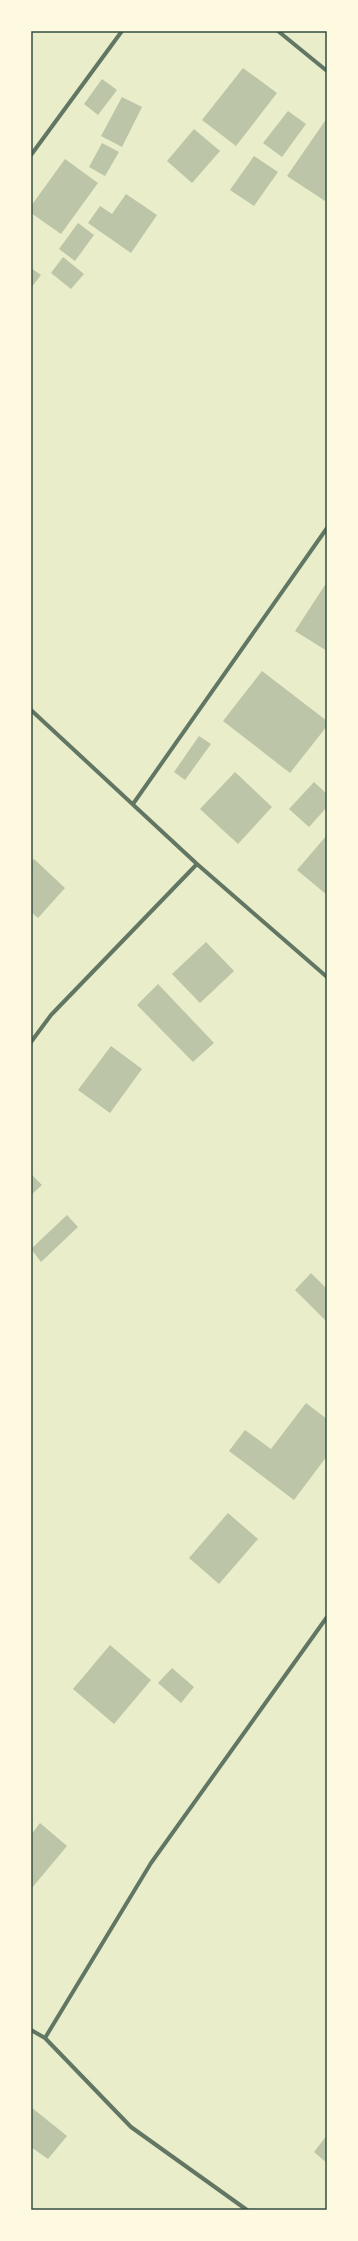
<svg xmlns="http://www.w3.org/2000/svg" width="358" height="2241" font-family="'Work Sans',sans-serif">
	<rect width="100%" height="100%" fill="#e9edc9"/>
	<path fill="#bcc5a7" d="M243 68 277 93 236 146 202 120Z
		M102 79 117 90 98 115 84 104Z
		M122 97 142 107 122 147 101 136Z
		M288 111 306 124 282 157 263 143Z
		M327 118V198L325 201 287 176Z
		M194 129 220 151 192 183 167 161Z
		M102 143 119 152 105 176 89 167Z
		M254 156 278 172 254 206 230 190Z
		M65 159 98 183 61 234 31 213V206Z
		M126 194 157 215 131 253 88 223 100 206 112 214Z
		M78 223 94 235 75 261 59 249Z
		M63 257 84 274 71 289 51 273Z
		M31 268 41 275 31 288Z
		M325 585 327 587V651L295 631Z
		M262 671 327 721V726L290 773 223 721Z
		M199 736 211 744 185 780 174 772Z
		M235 772 272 807 238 844 200 809Z
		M314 782 327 794V807L309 827 289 809Z
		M327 835V895L297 870Z
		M34 859 65 888 38 918 31 912V862Z
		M206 942 234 971 200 1003 172 974Z
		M158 984 214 1043 193 1062 137 1005Z
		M111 1046 142 1069 110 1113 78 1090Z
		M31 1174 42 1185 31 1195Z
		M67 1215 78 1227 41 1262 31 1249Z
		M311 1273 327 1289V1322L295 1290Z
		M306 1403 327 1419V1456L294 1500 229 1451 245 1430 271 1449Z
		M228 1513 258 1539 219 1584 189 1558Z
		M110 1645 151 1680 114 1724 73 1689Z
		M172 1668 194 1687 181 1703 158 1683Z
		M40 1823 67 1846 31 1889V1835Z
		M31 2107 67 2136 48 2159 31 2147Z
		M327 2135V2163L314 2152Z"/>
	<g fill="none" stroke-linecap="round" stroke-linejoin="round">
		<path stroke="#617663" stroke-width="4" d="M278 31 327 71
			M31 155 122 31
			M31 710 197 864 327 977
			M133 804 327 528
			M31 1042 51 1015 197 864
			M31 2030 45 2038 131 2127 247 2210
			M45 2038 151 1863 327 1617"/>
	</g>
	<rect width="358" height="2241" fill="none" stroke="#fefae0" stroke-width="64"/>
	<rect x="32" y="32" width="294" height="2177" fill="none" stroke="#344e41" stroke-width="1.5"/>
</svg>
